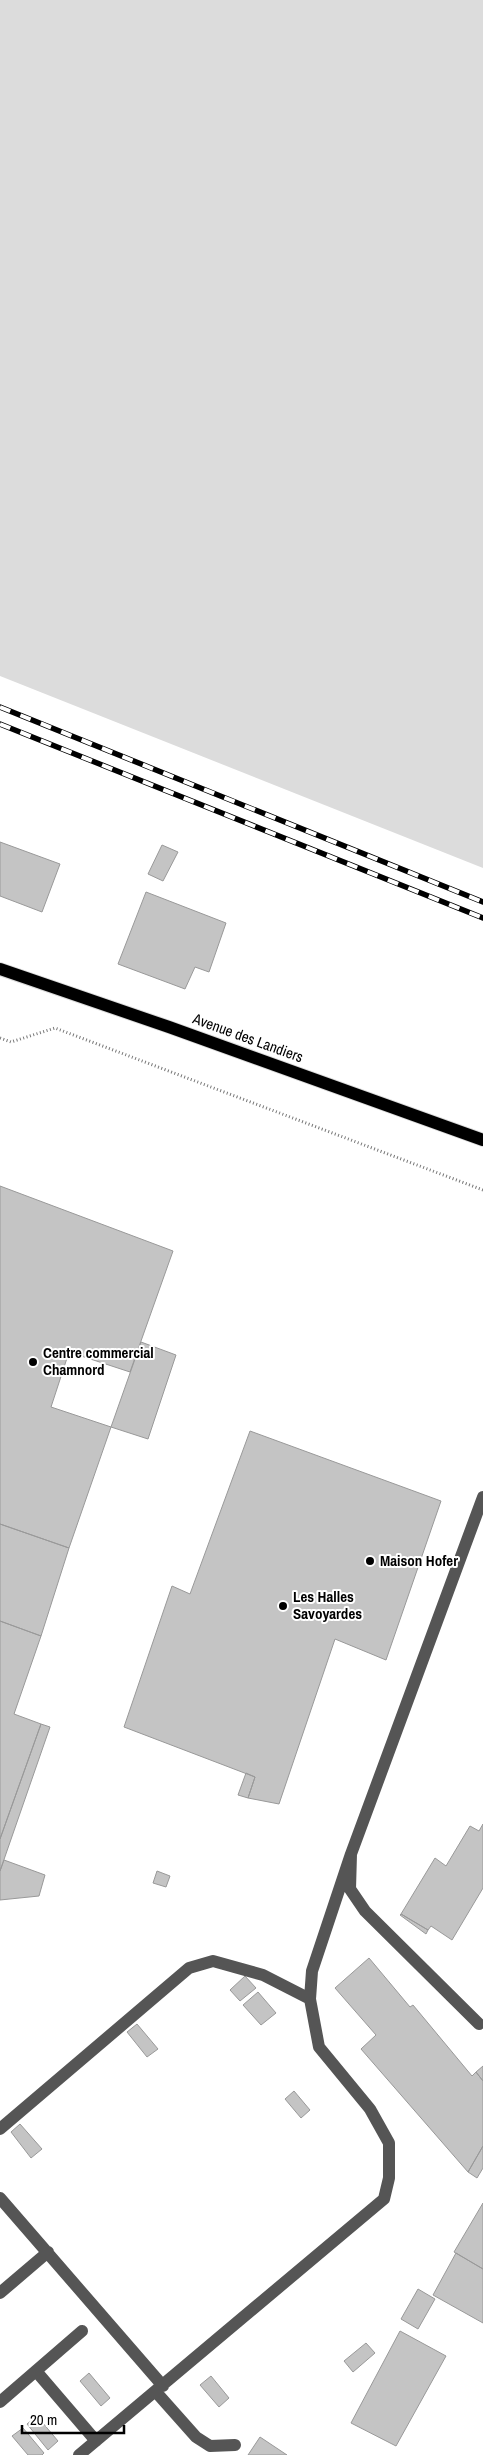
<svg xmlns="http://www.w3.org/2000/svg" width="483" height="2455" font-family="'Archivo Narrow',sans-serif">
	<rect width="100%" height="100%" fill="#fff"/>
	<path fill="#dcdcdc" d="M0 0H483V868L0 676Z"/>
	<path fill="#c4c4c4" stroke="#999" d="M0 842 60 864 42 912 0 896Z
		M162 845 178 852 163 881 148 874Z
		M146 892 226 923 209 972 195 967 185 989 118 964Z
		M0 1186 173 1251 130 1372 69 1352 51 1407 111 1427 69 1548 0 1524Z
		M141 1342 176 1355 148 1439 111 1427Z
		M250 1431 441 1501 386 1660 335 1639 279 1804 248 1798 255 1777 124 1727 172 1586 190 1594Z
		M0 1524 69 1548 41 1636 0 1621Z
		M0 1621 41 1636 14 1714 41 1724 0 1839Z
		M41 1724 50 1727 0 1871V1839Z
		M246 1773 255 1777 248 1798 238 1795Z
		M483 1824V1888L452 1940 431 1926 428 1930 401 1914 435 1858 446 1866 470 1826 479 1831Z
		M4 1860 45 1875 39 1896 0 1900V1871Z
		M157 1871 170 1876 166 1887 153 1883Z
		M401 1914 428 1930 426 1934 400 1915Z
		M369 1958 410 2007 413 2005 472 2076 476 2072 483 2081V2146L468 2172 361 2049 376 2035 335 1988Z
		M245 1976 256 1988 240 2001 230 1990Z
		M258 1992 276 2013 261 2025 243 2005Z
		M137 2024 158 2049 147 2057 127 2032Z
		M483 2066V2081L476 2072Z
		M294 2091 310 2110 301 2118 285 2099Z
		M20 2124 42 2149 31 2158 11 2132Z
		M483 2146V2168L477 2178 468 2172Z
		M483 2203V2269L454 2252Z
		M456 2253 483 2269V2323L433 2295Z
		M418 2289 435 2299 418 2329 401 2319Z
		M400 2331 446 2356 396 2446 351 2423Z
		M366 2343 375 2353 353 2372 344 2361Z
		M89 2373 110 2398 101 2406 80 2381Z
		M211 2376 229 2398 219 2407 200 2385Z
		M37 2416 58 2441 48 2450 27 2424Z
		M23 2428 44 2453 42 2455H28L12 2436Z
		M260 2437 287 2455H248Z"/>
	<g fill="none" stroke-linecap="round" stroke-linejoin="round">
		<g stroke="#dbdbdb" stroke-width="14">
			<path id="major" d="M0 969 169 1027 483 1140"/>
		</g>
		<path stroke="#777" stroke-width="3" stroke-dasharray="1 2.5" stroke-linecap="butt" d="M0 1038 11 1042 55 1028 483 1190"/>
		<path stroke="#555" stroke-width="12" d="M479 2024 365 1911 350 1889 351 1854 483 1497
			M0 2129 189 1968 213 1961 263 1975 310 1999
			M0 2198 163 2386
			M0 2293 48 2252
			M36 2371 96 2441
			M156 2392 196 2437 210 2446 235 2445
			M0 2402 82 2331
			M79 2455 384 2199 389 2178V2143L370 2109 319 2047 310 1999 312 1971 351 1854"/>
		<use href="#major" stroke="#000" stroke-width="12"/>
		<g stroke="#000" stroke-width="5.5">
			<path id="rail" d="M0 707 483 902
				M0 724 483 918"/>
		</g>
		<use href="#rail" stroke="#fff" stroke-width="4" stroke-dasharray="11" stroke-linecap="butt"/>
	</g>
	<g fill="#000" stroke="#fff" stroke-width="2">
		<circle cx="33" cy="1362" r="5"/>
		<circle cx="370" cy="1561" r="5"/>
		<circle cx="283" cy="1606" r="5"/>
	</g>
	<g text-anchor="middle" stroke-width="4" stroke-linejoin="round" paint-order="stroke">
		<g font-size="15" fill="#000" stroke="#fff">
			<text transform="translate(248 1038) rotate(20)" y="5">Avenue des Landiers</text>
		</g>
		<g font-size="15" font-weight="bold" fill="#000" stroke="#fff" text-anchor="start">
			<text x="43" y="1358">Centre commercial<tspan x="43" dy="17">Chamnord</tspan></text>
			<text x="380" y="1566">Maison Hofer</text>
			<text x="293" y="1602">Les Halles<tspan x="293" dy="17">Savoyardes</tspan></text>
		</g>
	</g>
	<path d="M22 2425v8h102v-8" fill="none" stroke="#000000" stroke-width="2.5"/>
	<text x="30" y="2425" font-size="15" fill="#000000" stroke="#ffffff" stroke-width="4" paint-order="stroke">20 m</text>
</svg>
